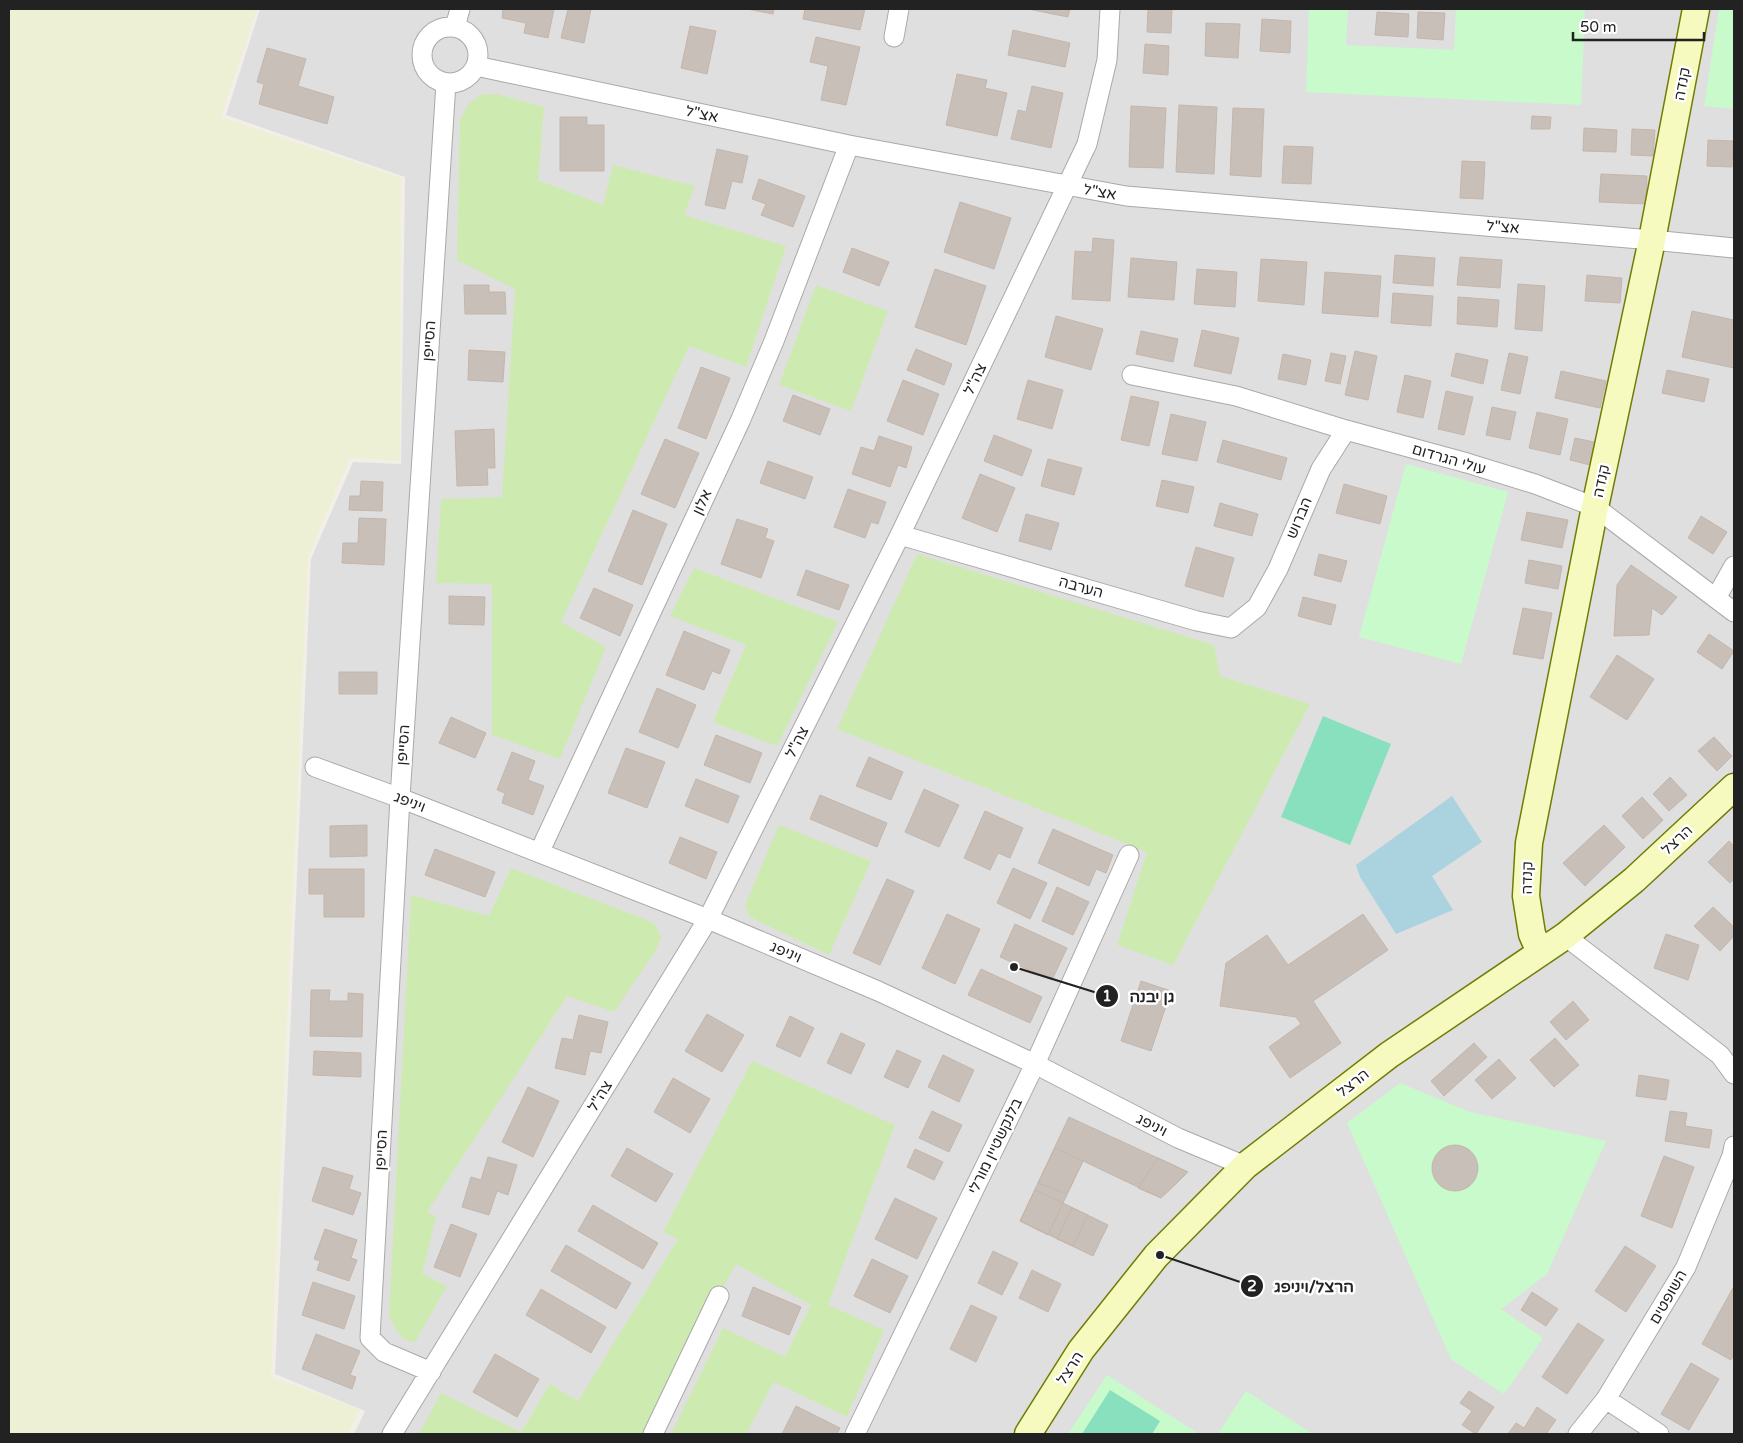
<svg xmlns="http://www.w3.org/2000/svg" width="1743" height="1443" font-family="'Varela Round','Noto Sans Hebrew',sans-serif">
	<rect width="100%" height="100%" fill="#f2efe9"/>
	<path fill="#e0dfdf" d="M260 9H1734V1434H354L365 1411 275 1374 311 559 353 462 401 464 405 177 226 115Z"/>
	<path fill="#eef0d5" d="M9 9H257L221 117 401 178 400 461 350 458 308 557 271 1377 360 1409 347 1434H9Z"/>
	<path fill="#cdebb0" d="M483 94H497L544 107 538 180 603 205 613 165 695 186 684 215 786 246 746 367 689 346 561 622 606 647 560 759 492 735V584L436 583 441 499 502 497 515 289 457 260 460 119 470 102Z
		M816 285 888 311 851 411 779 385Z
		M917 554 1214 645 1220 676 1310 704 1173 965 1117 945 1147 852 837 729Z
		M694 568 838 622 777 746 713 722 746 645 670 616Z
		M779 825 871 861 829 955 750 917 745 905Z
		M511 868 647 920 656 925 661 938 656 950 614 1012 567 996 427 1212 436 1217 422 1274 447 1286 415 1342 405 1340 395 1328 389 1316 411 895 489 916Z
		M752 1061 895 1125 828 1305 884 1330 847 1417 774 1382 746 1434H671L723 1328 785 1357 811 1305 736 1264 643 1434H419L441 1393 521 1432 550 1384 578 1401 678 1239 663 1232Z"/>
	<path fill="#c8facc" d="M1309 9H1348L1346 45 1454 50 1456 9H1585L1581 105 1306 92Z
		M1719 9H1734V109L1704 106Z
		M1406 464 1508 492 1461 664 1359 637Z
		M1400 1083 1470 1112 1606 1141 1547 1274 1501 1309 1543 1338 1504 1394 1451 1359 1347 1123Z
		M1107 1375 1199 1434H1068Z
		M1246 1391 1313 1434H1218Z"/>
	<path fill="#88e0be" d="M1323 716 1391 744 1350 845 1281 817Z
		M1110 1390 1160 1421 1152 1434H1082Z"/>
	<path fill="#aad3df" d="M1452 796 1482 842 1432 876 1453 910 1396 934 1360 877 1356 865Z"/>
	<path fill="#c7bfb8" stroke="#c4b6ab" d="M503 9H554L548 38 524 33 526 23 502 18Z
		M568 9H591L584 43 561 38Z
		M747 9H774L773 14Z
		M805 9H865L860 30 803 19Z
		M1028 9H1070L1068 17Z
		M1148 9H1172L1171 33 1147 32Z
		M1377 12 1409 14 1408 37 1375 35Z
		M1418 12 1445 13 1443 40 1417 38Z
		M1262 19 1291 21 1290 53 1260 51Z
		M1206 23 1240 24 1238 58 1205 56Z
		M690 26 716 31 707 74 681 68Z
		M1013 30 1070 43 1065 67 1008 55Z
		M816 37 860 47 846 105 821 100 828 66 810 62Z
		M1145 44 1169 46 1168 75 1143 73Z
		M267 48 306 59 298 86 334 97 327 124 259 104 264 84 257 82Z
		M957 74 987 80 985 88 1007 93 997 136 946 125Z
		M1032 86 1063 93 1051 148 1011 139 1018 110 1026 112Z
		M1179 105 1217 107 1214 174 1176 172Z
		M1131 106 1166 108 1163 168 1129 167Z
		M1233 108 1264 109 1261 177 1230 175Z
		M1532 116 1551 117 1550 129H1531Z
		M560 117H587V125H604V171H560Z
		M1584 128 1617 130 1616 152 1583 151Z
		M1632 129 1655 130 1653 156 1631 155Z
		M1708 140 1733 141 1732 167 1707 166Z
		M1284 146 1313 147 1311 184 1282 183Z
		M717 149 748 156 742 183 732 181 725 209 705 205Z
		M1462 161 1485 162 1483 199 1460 198Z
		M1601 174 1647 176 1646 204 1599 202Z
		M759 179 805 196 793 227 761 215 766 204 752 199Z
		M960 202 1011 218 994 269 944 252Z
		M1093 238 1114 240 1110 301 1072 299 1075 251 1092 252Z
		M852 248 889 262 879 286 843 272Z
		M1395 255 1435 258 1433 286 1393 283Z
		M1460 257 1502 260 1500 288 1457 285Z
		M1131 258 1177 262 1174 300 1128 297Z
		M1261 259 1307 262 1304 305 1258 301Z
		M935 269 986 286 966 345 915 327Z
		M1197 269 1237 272 1235 307 1194 304Z
		M1325 272 1381 276 1378 317 1322 313Z
		M1587 275 1622 278 1620 303 1585 301Z
		M1518 284 1545 286 1542 331 1515 329Z
		M464 285H489V292H505L506 314H465Z
		M1393 293 1433 296 1431 326 1391 323Z
		M1458 297 1499 300 1497 327 1457 324Z
		M1692 311 1734 320V368L1682 357Z
		M1056 316 1103 329 1091 370 1045 357Z
		M1202 330 1239 338 1231 374 1194 366Z
		M1141 331 1178 339 1173 362 1136 354Z
		M916 349 952 364 944 385 907 370Z
		M469 350 505 352 503 382 468 380Z
		M1355 351 1377 356 1368 400 1345 395Z
		M1331 353 1346 356 1340 384 1325 381Z
		M1456 353 1488 360 1483 384 1451 376Z
		M1509 353 1528 357 1520 394 1501 390Z
		M1283 354 1311 360 1306 385 1278 379Z
		M701 367 730 378 706 439 678 428Z
		M1667 370 1709 379 1704 402 1662 393Z
		M1561 371 1606 381 1600 408 1555 398Z
		M1405 375 1431 381 1423 418 1397 412Z
		M903 380 939 394 923 435 887 421Z
		M1028 380 1063 390 1052 429 1017 419Z
		M1446 391 1473 397 1464 435 1438 429Z
		M793 395 830 409 820 435 783 421Z
		M1131 396 1159 402 1149 446 1121 440Z
		M1492 407 1516 412 1510 440 1486 435Z
		M1537 412 1568 419 1560 455 1529 448Z
		M1171 414 1206 422 1197 461 1162 454Z
		M494 429 495 468H487L488 485 457 486 455 431Z
		M994 435 1032 450 1022 476 984 461Z
		M879 436 912 447 906 468 898 465 890 487 852 474 861 447 874 451Z
		M1575 438 1599 443 1594 466 1570 460Z
		M665 439 699 453 675 508 641 494Z
		M1223 440 1287 458 1281 480 1217 462Z
		M1048 459 1082 468 1074 495 1041 486Z
		M768 461 813 477 805 499 760 483Z
		M980 474 1015 488 997 532 962 518Z
		M1162 480 1194 487 1188 513 1156 506Z
		M361 481 383 482 382 511 349 510 350 496H360Z
		M1344 484 1387 496 1380 524 1336 513Z
		M848 489 886 502 878 524 871 522 865 538 834 527Z
		M1220 503 1258 514 1252 536 1214 526Z
		M633 510 667 524 642 585 608 571Z
		M1527 512 1568 520 1562 548 1521 540Z
		M1026 514 1059 523 1051 550 1019 541Z
		M1701 516 1727 532 1713 554 1688 538Z
		M359 518 386 519 384 565 342 563 343 543H358Z
		M737 519 768 529 765 538 774 541 761 578 721 564Z
		M1196 547 1234 558 1223 597 1185 586Z
		M1319 554 1347 561 1341 582 1314 575Z
		M1529 560 1562 566 1558 589 1525 583Z
		M1631 565 1677 597 1662 615 1652 608 1649 635 1614 636 1617 585Z
		M806 570 849 585 839 610 797 595Z
		M594 588 633 605 620 636 580 618Z
		M449 596 485 597 484 625 449 624Z
		M1303 597 1336 605 1331 625 1298 616Z
		M1523 608 1552 613 1543 659 1513 654Z
		M684 631 730 650 720 674 712 671 704 690 666 675Z
		M1709 634 1734 651 1722 669 1697 652Z
		M1617 655 1654 679 1627 720 1590 697Z
		M339 672H377V694H339Z
		M657 688 696 705 678 748 639 732Z
		M451 717 486 733 475 758 439 743Z
		M716 735 762 753 750 783 704 765Z
		M1714 737 1732 756 1717 771 1698 751Z
		M626 748 665 762 647 808 608 793Z
		M512 752 535 761 528 780 544 786 533 815 502 803 505 793 497 790Z
		M869 757 903 772 891 800 856 786Z
		M1670 777 1687 795 1669 811 1653 794Z
		M696 779 739 796 728 823 685 806Z
		M924 789 959 805 939 847 905 832Z
		M820 795 887 823 877 847 810 819Z
		M1642 797 1663 820 1643 839 1622 816Z
		M985 811 1023 828 1010 858 998 853 990 870 964 858Z
		M367 825V856L330 857V826Z
		M1604 825 1625 847 1585 886 1563 863Z
		M1053 829 1113 855 1106 873 1096 869 1089 886 1038 863Z
		M680 837 717 852 706 879 669 863Z
		M1729 841 1734 846V879L1730 883 1708 862Z
		M435 849 495 872 485 897 425 875Z
		M1013 868 1047 883 1030 919 997 903Z
		M309 869H364V917H324V894H309Z
		M887 879 914 891 880 965 853 953Z
		M1057 887 1089 902 1073 935 1042 921Z
		M1713 907 1734 927V936L1720 951 1694 926Z
		M947 914 980 929 955 984 922 968Z
		M1363 914 1388 950 1313 1001 1341 1043 1290 1078 1269 1047 1301 1024 1296 1017 1220 1006 1226 963 1267 935 1288 965Z
		M1015 924 1067 948 1052 980 1000 957Z
		M1666 934 1699 945 1688 980 1654 968Z
		M981 969 1042 997 1030 1023 968 995Z
		M1141 981 1171 991 1151 1051 1121 1041Z
		M311 990H330L329 1001H348V993L363 994 362 1037 310 1036Z
		M1573 1001 1589 1020 1566 1040 1550 1022Z
		M707 1014 744 1035 722 1072 685 1051Z
		M579 1015 608 1022 601 1053 590 1051 585 1075 555 1068 562 1038 573 1040Z
		M790 1016 814 1028 800 1057 776 1046Z
		M841 1033 865 1044 851 1074 827 1063Z
		M1555 1038 1579 1065 1554 1087 1530 1060Z
		M1474 1043 1487 1057 1444 1096 1431 1081Z
		M897 1050 921 1061 908 1088 884 1077Z
		M314 1051 361 1053V1077L313 1075Z
		M943 1055 974 1070 959 1102 928 1087Z
		M1499 1059 1516 1078 1492 1099 1475 1080Z
		M1639 1075 1669 1080 1666 1100 1636 1096Z
		M673 1078 710 1099 690 1133 654 1112Z
		M528 1087 559 1101 533 1157 502 1142Z
		M932 1111 962 1125 949 1152 919 1138Z
		M1670 1111 1687 1113 1685 1126 1712 1130 1709 1148 1665 1141Z
		M1069 1117 1188 1172 1161 1198 1083 1161 1063 1203 1108 1225 1093 1256 1020 1221Z
		M1432 1168a23 23 0 1 1 46 0a23 23 0 1 1-46 0Z
		M627 1148 673 1174 656 1202 611 1176Z
		M1055 1148 1083 1161 1067 1194 1038 1183Z
		M915 1149 943 1162 934 1180 907 1167Z
		M1664 1156 1694 1167 1672 1228 1641 1216Z
		M488 1157 517 1165 508 1195 497 1191 489 1215 462 1207 471 1177 481 1180Z
		M1158 1158 1188 1172 1161 1198 1138 1188Z
		M323 1167 353 1176 349 1189 361 1193 353 1215 312 1201Z
		M1035 1190 1063 1203 1048 1235 1020 1221Z
		M895 1198 937 1218 917 1259 875 1239Z
		M593 1205 658 1243 643 1269 578 1231Z
		M1072 1208 1088 1215 1073 1246 1057 1239Z
		M451 1224 477 1234 460 1277 434 1267Z
		M325 1229 357 1240 351 1258 357 1260 349 1281 317 1270 320 1261 314 1259Z
		M566 1245 631 1283 616 1309 551 1271Z
		M1625 1246 1656 1266 1626 1312 1595 1291Z
		M993 1251 1018 1263 1002 1295 978 1283Z
		M872 1259 908 1276 890 1313 854 1296Z
		M1032 1270 1061 1284 1048 1312 1019 1298Z
		M313 1282 355 1296 344 1329 302 1315Z
		M1734 1286V1354L1731 1360 1702 1344Z
		M753 1287 801 1307 789 1335 742 1316Z
		M541 1289 606 1327 591 1353 526 1315Z
		M1532 1292 1558 1309 1546 1326 1521 1310Z
		M971 1305 997 1317 976 1362 950 1349Z
		M1578 1323 1604 1340 1567 1394 1542 1377Z
		M316 1334 360 1351 350 1375 356 1377 352 1389 302 1369Z
		M495 1354 539 1379 517 1417 473 1392Z
		M1691 1363 1719 1379 1689 1430 1661 1414Z
		M1469 1391 1494 1407 1476 1434 1462 1425 1472 1411 1460 1403Z
		M796 1406 840 1428 837 1434H782Z
		M1537 1407 1556 1420 1546 1434H1508L1516 1423 1524 1428Z"/>
	<g fill="none" stroke-linecap="round" stroke-linejoin="round">
		<g stroke="#a9a9a9" stroke-width="21">
			<path id="street" d="M422 55a28 28 0 1 1 56 0a28 28 0 1 1-56 0Z
				M455 27 460 9
				M894 37 899 9
				M476 66 849 145 1126 196 1652 240 1734 248
				M1132 375 1236 396 1346 430 1467 463 1535 484 1595 507 1734 612
				M900 535 1197 621 1231 628 1257 607 1278 569 1321 469 1346 430
				M1716 598 1734 566
				M315 767 400 798 708 919 878 991 1035 1064 1178 1138 1245 1166
				M539 853 741 419 774 341 849 145
				M1565 936 1720 1055 1734 1074
				M431 1372 384 1352 370 1338 400 798 446 83
				M1606 1399 1659 1434
				M392 1434 708 919 900 535 1087 144 1107 60 1110 9
				M653 1434 719 1296
				M855 1434 1035 1064 1129 855
				M1578 1434 1606 1399 1686 1267 1732 1156 1734 1146"/>
		</g>
		<g stroke="#707d05" stroke-width="29">
			<path id="secondary" d="M1540 952 1532 934 1526 896 1529 843 1595 507 1652 240 1696 9
				M1028 1434 1081 1350 1156 1256 1245 1166 1389 1055 1565 936 1634 880 1734 787"/>
		</g>
		<use href="#street" stroke="#fff" stroke-width="19"/>
		<use href="#secondary" stroke="#f7fabf" stroke-width="26"/>
	</g>
	<g text-anchor="middle" stroke-width="5" stroke-linejoin="round" paint-order="stroke">
		<g font-size="15" fill="#222" stroke="#fff">
			<text transform="translate(1682 84) rotate(-79)" y="5">קנדה</text>
			<text transform="translate(702 114) rotate(12)" y="5">אצ"ל</text>
			<text transform="translate(1100 192) rotate(10)" y="5">אצ"ל</text>
			<text transform="translate(1503 227) rotate(5)" y="5">אצ"ל</text>
			<text transform="translate(429 341) rotate(-86)" y="5">הסייפן</text>
			<text transform="translate(975 379) rotate(-64)" y="5">צה"ל</text>
			<text transform="translate(1449 459) rotate(16)" y="5">עולי הגרדום</text>
			<text transform="translate(1601 481) rotate(-78)" y="5">קנדה</text>
			<text transform="translate(702 502) rotate(-65)" y="5">אלון</text>
			<text transform="translate(1299 518) rotate(-67)" y="5">הברוש</text>
			<text transform="translate(1081 587) rotate(16)" y="5">הערבה</text>
			<text transform="translate(797 742) rotate(-63)" y="5">צה"ל</text>
			<text transform="translate(403 745) rotate(-86)" y="5">הסייפן</text>
			<text transform="translate(410 802) rotate(21)" y="5">ויניפג</text>
			<text transform="translate(1677 840) rotate(-43)" y="5">הרצל</text>
			<text transform="translate(1527 878) rotate(-89)" y="5">קנדה</text>
			<text transform="translate(786 952) rotate(23)" y="5">ויניפג</text>
			<text transform="translate(1353 1083) rotate(-38)" y="5">הרצל</text>
			<text transform="translate(600 1096) rotate(-59)" y="5">צה"ל</text>
			<text transform="translate(1152 1125) rotate(27)" y="5">ויניפג</text>
			<text transform="translate(995 1146) rotate(-64)" y="5">בלנקשטיין מורלי</text>
			<text transform="translate(381 1150) rotate(-87)" y="5">הסייפן</text>
			<text transform="translate(1668 1297) rotate(-60)" y="5">השופטים</text>
			<text transform="translate(1070 1368) rotate(-57)" y="5">הרצל</text>
		</g>
	</g>
	<path fill="none" stroke="#222" stroke-width="2" d="M1014 967L1107 996M1160 1255L1252 1286"/>
	<g fill="#222" stroke="#fff" stroke-width="2">
		<circle cx="1014" cy="967" r="5"/>
		<circle cx="1160" cy="1255" r="5"/>
		<circle cx="1107" cy="996" r="12"/>
		<circle cx="1252" cy="1286" r="12"/>
	</g>
	<g font-size="15" text-anchor="middle" font-weight="bold" fill="#fff">
		<text x="1107" y="1001">1</text>
		<text x="1252" y="1291">2</text>
	</g>
	<g font-size="16" text-anchor="middle" font-weight="bold" fill="#222" stroke="#fff" stroke-width="5" stroke-linejoin="round" paint-order="stroke">
		<text x="1152" y="1002">גן יבנה</text>
		<text x="1314" y="1292">הרצל/ויניפג</text>
	</g>
	<rect width="1743" height="1443" fill="none" stroke="#222222" stroke-width="20"/>
	<path d="M1573 32v8h131v-8" fill="none" stroke="#222222" stroke-width="2.5"/>
	<text x="1580" y="32" font-size="15" fill="#222222" stroke="#ffffff" stroke-width="4" paint-order="stroke">50 m</text>
</svg>
